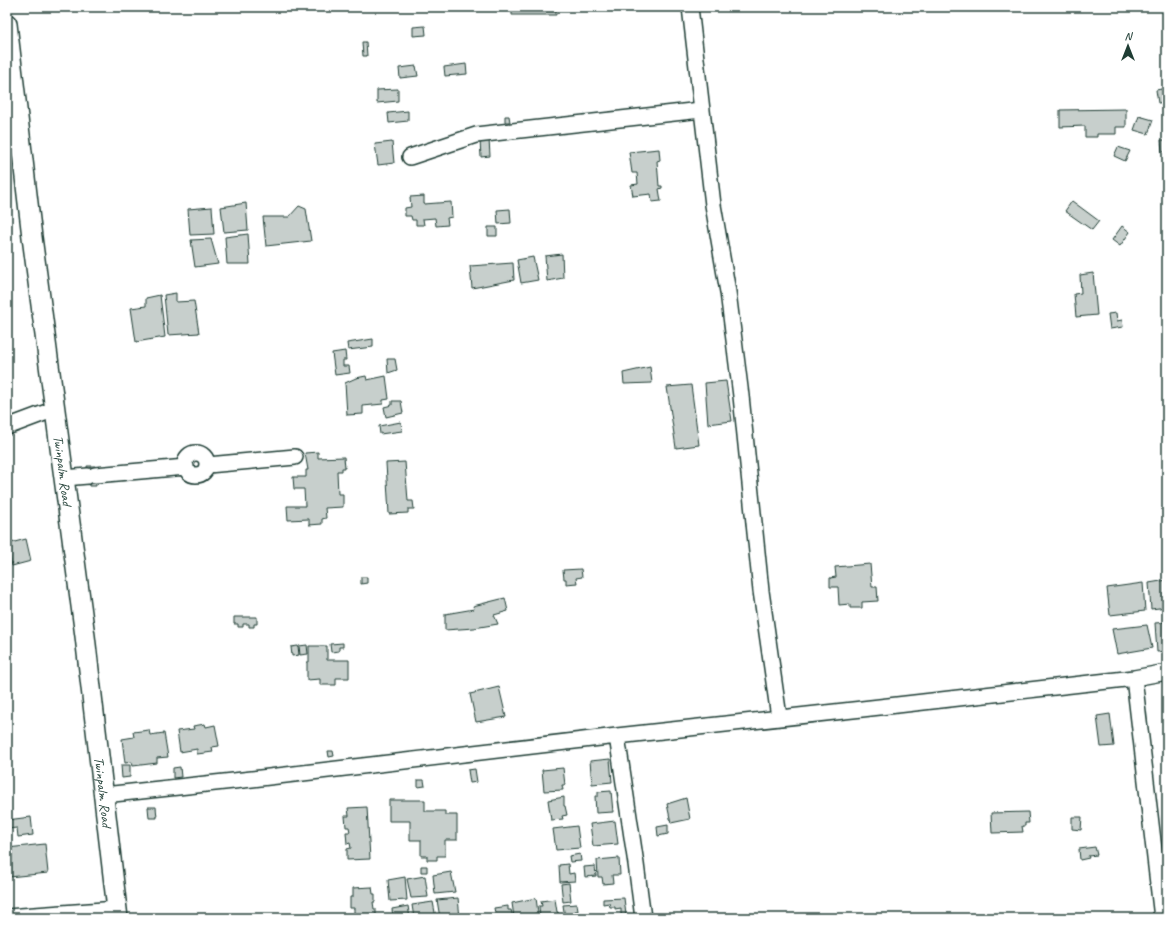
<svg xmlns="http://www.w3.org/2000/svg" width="1174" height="925" font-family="Caveat,sans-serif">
	<rect width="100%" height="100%" fill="#fff"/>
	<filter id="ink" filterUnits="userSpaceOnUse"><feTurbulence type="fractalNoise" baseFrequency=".025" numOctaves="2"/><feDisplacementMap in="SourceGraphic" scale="8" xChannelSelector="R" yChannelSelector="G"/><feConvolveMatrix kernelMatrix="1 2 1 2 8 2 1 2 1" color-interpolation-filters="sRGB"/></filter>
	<g filter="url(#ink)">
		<path fill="#c7cfcc" stroke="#1f3d34" d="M512 7H556V15H512Z
			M425 26 426 35 413 36V27Z
			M362 42H366L367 56H363Z
			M466 64 467 74 445 76 444 67Z
			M416 66 418 76 400 78 399 68Z
			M1167 88V102L1158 103 1156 90Z
			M398 89V101L377 103V90Z
			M1126 109V127H1116V134H1097V137H1085V126L1060 127V110Z
			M408 111V121L389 123 388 113Z
			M505 116H509L510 122H505Z
			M1139 116 1153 120 1148 134 1134 130Z
			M489 139 490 156 481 157 480 140Z
			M1161 140H1167V152H1162Z
			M392 142 394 163 378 165 375 144Z
			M1118 147 1130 151 1125 161 1114 156Z
			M659 149 660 160 657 161 659 186H662V188L659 189 661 201 652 202 651 194 633 196 631 185 638 184 637 173H632L629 152Z
			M1164 177H1167V186H1163Z
			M424 196V204L451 202 452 217 447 218 448 225 436 226 435 218 423 219 424 225H416V220H412L411 216H405V208L411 207 410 197Z
			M1072 201 1099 221 1092 230 1065 211Z
			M246 203 248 230 224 232 221 207Z
			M299 206 306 209 311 241 266 246 263 217H289Z
			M212 207 214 234 190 235 188 209Z
			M510 209 511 223 498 224 497 210Z
			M1122 226 1130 232 1120 246 1112 240Z
			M488 227H497V236H488Z
			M248 234 250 264H227L225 237Z
			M211 239 218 264 195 267 191 240Z
			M562 254 563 278 547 281 545 256Z
			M533 257 538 280 521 283 517 260Z
			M513 263 514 280 472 288 470 266Z
			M1093 273 1097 315 1076 317 1074 294 1081 293 1080 275Z
			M176 293V302L194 301 199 333 168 335 164 295Z
			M160 295 165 337 136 342 131 308 146 306V298Z
			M1116 313 1117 321 1122 320 1123 327 1110 329 1108 314Z
			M373 339V347L348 350 347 343Z
			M345 351 346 360H343V366H349L350 373 335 375 332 353Z
			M387 359H395L397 370 388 373Z
			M650 367 652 383 624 384 623 373Z
			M366 376 367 380 386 376 389 399 383 400V404L363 406V414L347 415 345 383 356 378Z
			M726 381 732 421 708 424 705 383Z
			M691 385 699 445 676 448 667 387Z
			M392 401H401L403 413 386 417 384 407 392 405Z
			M401 422 402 431 380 434 379 426Z
			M318 452V458L344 457 345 468H342V471H337L338 494H343V507L325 508 326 518 322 519V524L309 525V519L288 520 287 506H305L304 489H294L293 477H306V470H308L305 453Z
			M405 462 408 501H413L414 509H408V513L389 514 386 463Z
			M87 466H95L96 486H89Z
			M26 539 31 561 12 566 7 544Z
			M870 564 872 587H877L878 601 862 602V608H850V604L839 605 838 587H830V578L836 577 835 567Z
			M581 569 582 577 576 578 577 583 566 584V579H564L563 570Z
			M361 577H367V583L361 584Z
			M1167 580V607L1151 609 1149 583Z
			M1143 583 1145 611 1110 615 1107 588Z
			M505 598 508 611 494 615 498 624 474 628 445 630V614L474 609 473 606Z
			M234 617H257V624H254V627H249V624H243V627H238V624H234Z
			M1167 622V651L1157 652 1155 623Z
			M1147 625 1152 648 1117 654 1112 629Z
			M343 643V647H339V651L331 652 330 644Z
			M307 645 308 654 300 655 299 646Z
			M298 646 299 655 292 656 291 647Z
			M309 646H327V660H349V678H336V685H320V679L307 680V662H309Z
			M499 687 506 717 476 722 470 694Z
			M1110 714 1114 746 1101 747 1097 716Z
			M205 724 206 727 215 725 219 746 212 747 213 752 197 754V749L180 752 177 731 194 729 193 726Z
			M149 730 150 735 164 733 168 757 157 758V763L133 766 132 762 125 763 122 739 134 737 133 732Z
			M328 751H333L334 756 329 757Z
			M610 759 612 782 592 784 590 761Z
			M121 765H130V777L122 778Z
			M180 767 181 777 173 778V768Z
			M563 768 565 785H562L563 790 544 791 542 770Z
			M475 769 477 782 470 783 468 770Z
			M418 780H424L425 786 418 787Z
			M611 791 613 812 596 813 595 796H598V792Z
			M564 797V806H565L567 815 562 816 563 819 551 820 548 800Z
			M686 798 690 819 671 823 667 804Z
			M389 800H425V811H445V815H457V840H445V856H437V860H427V856H421V840H410V821H389Z
			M148 807H156L157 818H149Z
			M367 807 370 859 347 860V849L351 848 350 843 347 844 346 832H350L349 827H346L345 816H349L348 808Z
			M1028 812 1029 823H1025V826H1022L1023 832 992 833 991 813Z
			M31 817 33 835 18 837 17 828 7 829V820Z
			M1072 817H1082L1081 830 1072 829Z
			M615 821 618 844 593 846 590 824Z
			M668 825V834L658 836 657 827Z
			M577 826 580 848 556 850 553 829Z
			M45 844 48 873 9 877 7 848Z
			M1095 847 1097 855 1088 856 1089 858 1080 860 1079 849Z
			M580 854 581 861 570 862 569 856Z
			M619 858 620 875H612L613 883 603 884 602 877H598L597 860Z
			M568 864 569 874 574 873 575 881 560 882 559 865Z
			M421 866H427V872H421Z
			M595 866 596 876 585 877 584 867Z
			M451 872 455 892 435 894 433 875Z
			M425 876 428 897 411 898 407 879Z
			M405 877 407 900 390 901 388 880Z
			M569 883 571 901 563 902 561 884Z
			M372 887 373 894H375V902H373L374 909H376V918H351V914H354V908H350V897H353V888Z
			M458 898 460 918H440L437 900Z
			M536 898 538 913 534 914 535 917 520 918 519 916 514 917 512 903Z
			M624 898 626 915H621V908L615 909V907H610L609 903 603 904V899Z
			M555 899 557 912H558L559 918H540L539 906H542L541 901Z
			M433 902 436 918H414L412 905Z
			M577 904 578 911H575V918H565L563 905Z
			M408 906 410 918H393L392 909Z
			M508 906V910H511L513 918H496L494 908Z"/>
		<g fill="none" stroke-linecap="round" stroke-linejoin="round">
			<g stroke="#1f3d34" stroke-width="18">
				<path id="minor" d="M690 7 713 205 728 292 741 396 761 591 779 717
					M410 157 476 135 701 110
					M7 427 55 409
					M185 464a11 11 0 1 1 22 0a11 11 0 1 1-22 0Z
					M208 465 295 457
					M95 475 186 467
					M64 478 88 476
					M1134 678 1162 918
					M617 736 636 864 643 918
					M104 795 252 779 617 736 862 709 1134 678 1167 672
					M7 917 117 909"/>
			</g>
			<g stroke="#1f3d34" stroke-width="22">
				<g id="major">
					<path id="s1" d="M7 24 32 237 85 636 118 918"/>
				</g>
			</g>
			<use href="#minor" stroke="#fff" stroke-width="15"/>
			<use href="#major" stroke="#fff" stroke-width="19"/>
		</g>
	</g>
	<g text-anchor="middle" stroke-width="3" stroke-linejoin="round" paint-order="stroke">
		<g font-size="14" fill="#1f3d34" stroke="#fff">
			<text dy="5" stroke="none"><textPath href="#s1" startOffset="450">Twinpalm Road</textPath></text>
			<text dy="5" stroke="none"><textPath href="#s1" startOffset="774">Twinpalm Road</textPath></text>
		</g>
	</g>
	<rect width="1174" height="925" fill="none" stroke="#fff" stroke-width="24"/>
	<rect x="12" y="12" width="1150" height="901" fill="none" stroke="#1f3d34" stroke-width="1.5" filter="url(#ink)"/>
	<g transform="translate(1128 46)" stroke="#ffffff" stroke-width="3" paint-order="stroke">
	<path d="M0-3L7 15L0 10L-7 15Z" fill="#1f3d34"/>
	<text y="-6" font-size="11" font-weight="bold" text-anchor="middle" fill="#1f3d34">N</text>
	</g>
</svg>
